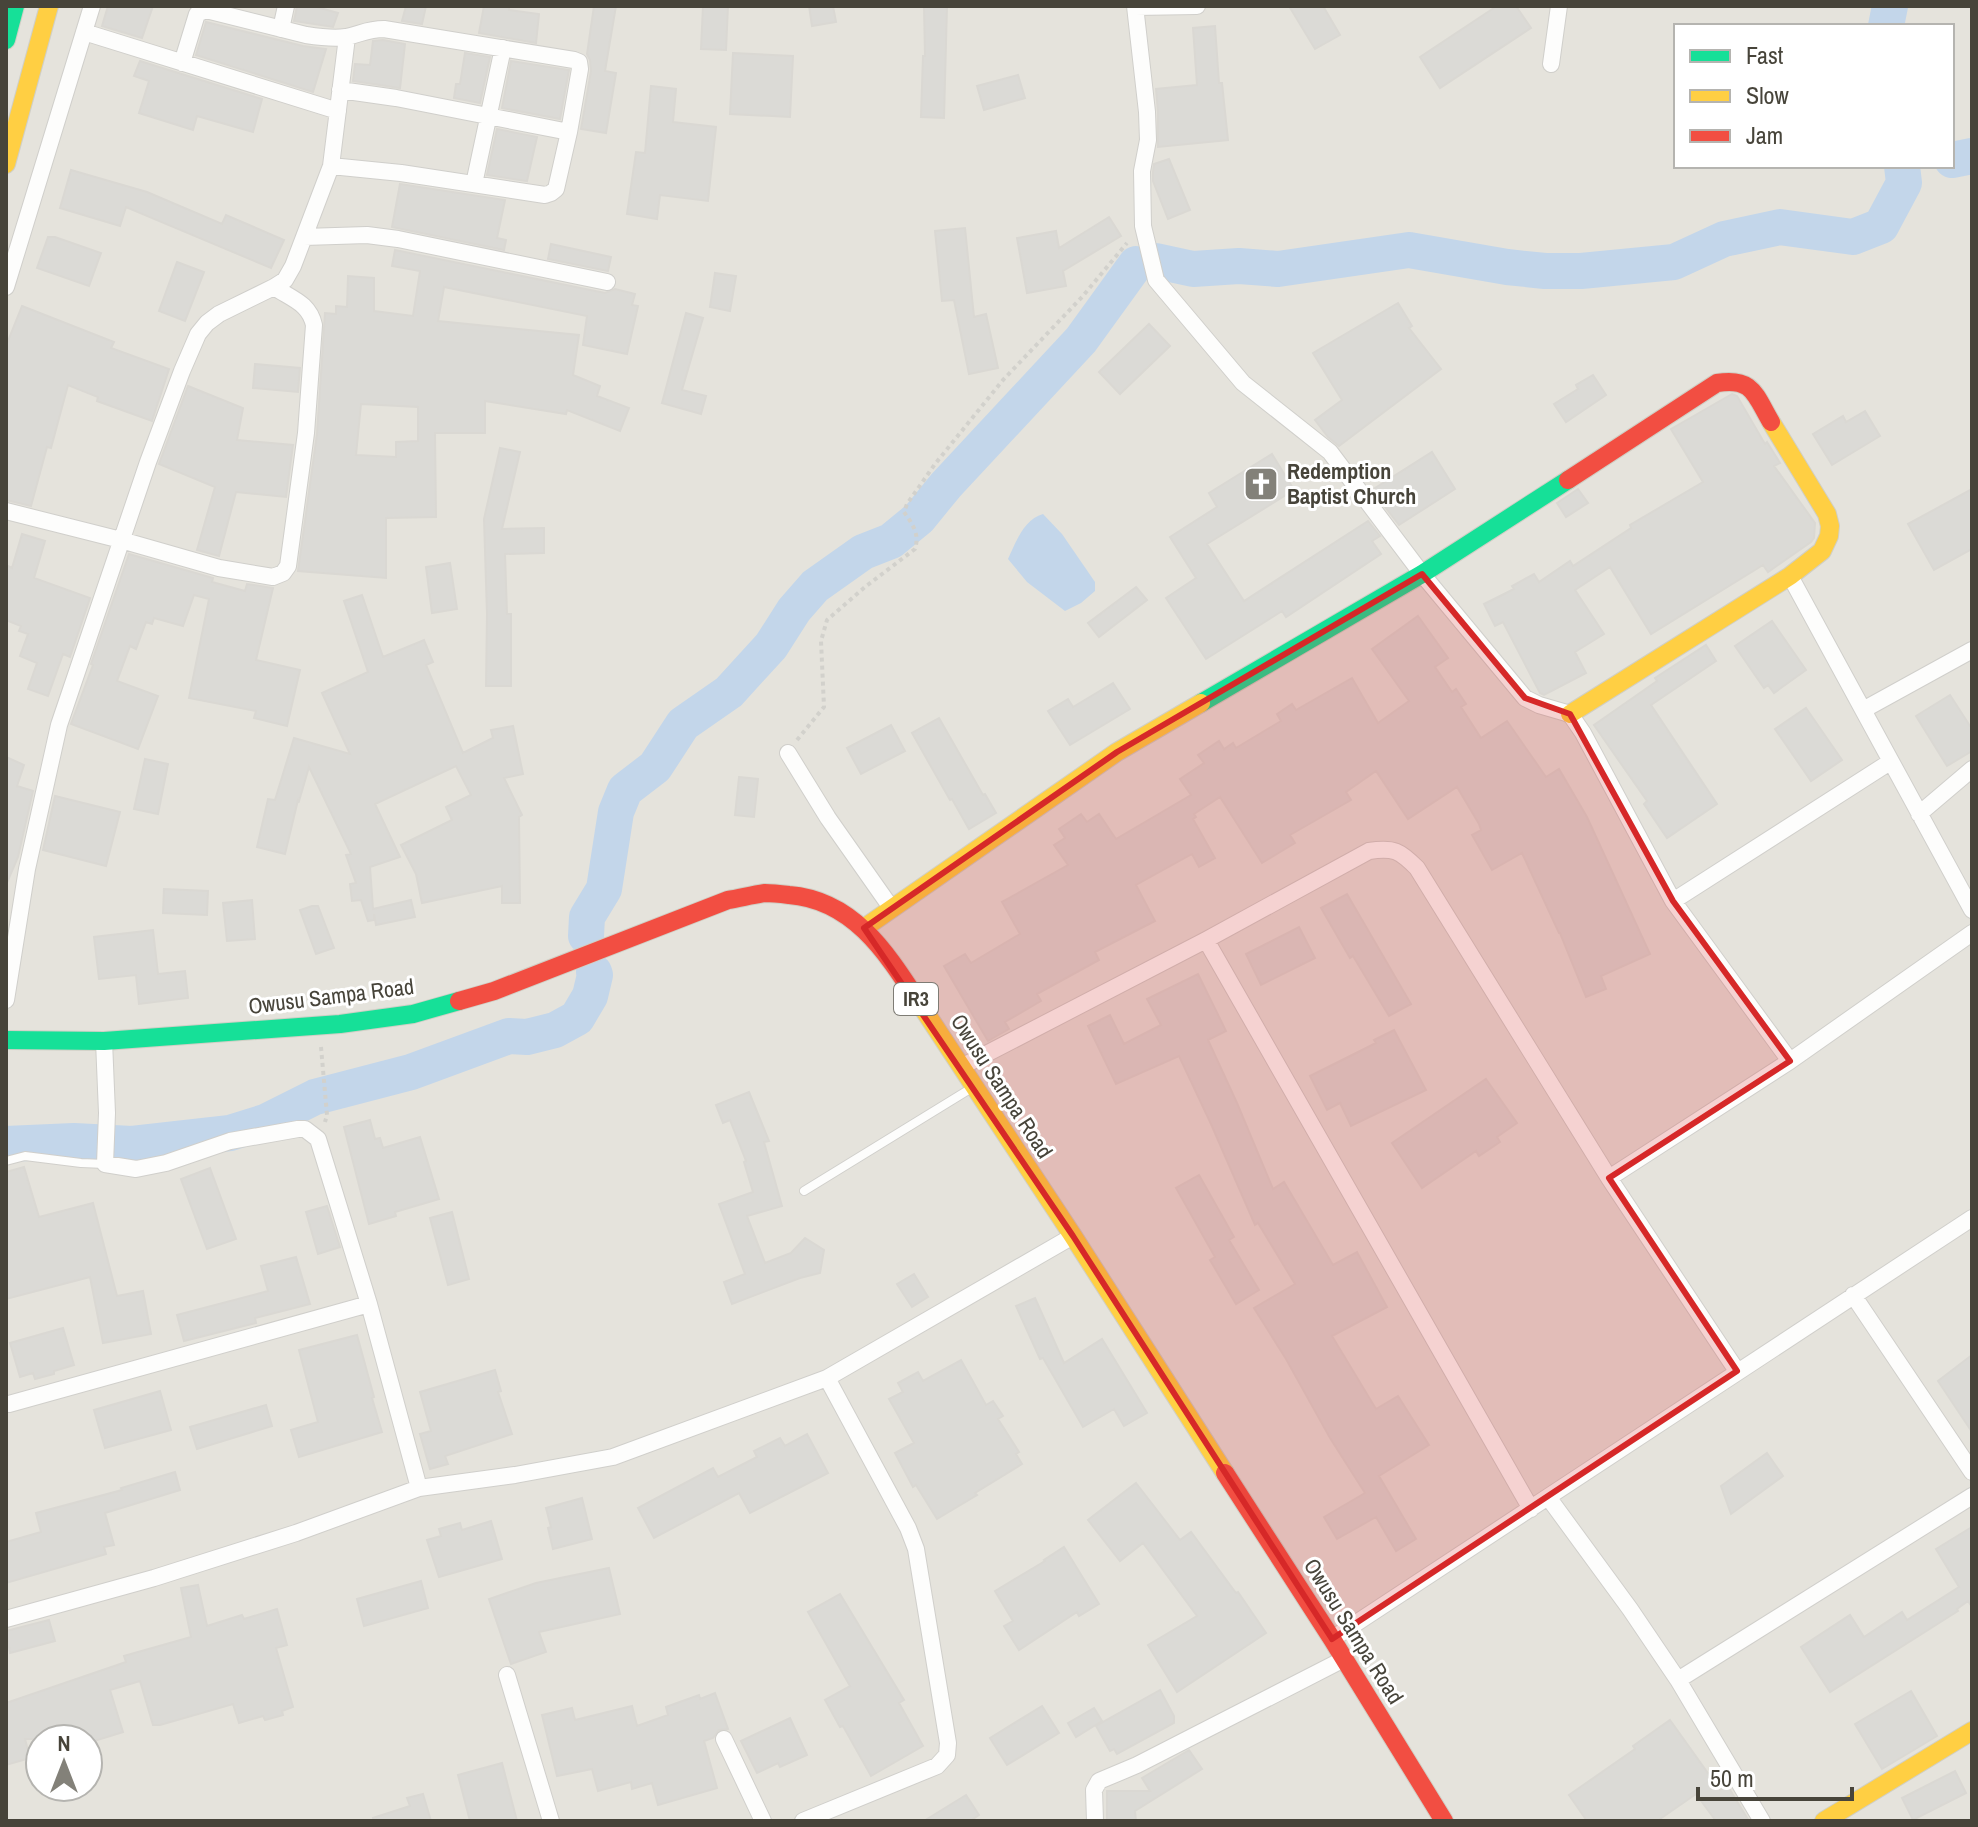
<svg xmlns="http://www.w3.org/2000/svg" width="1978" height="1827" font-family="'Archivo Narrow',sans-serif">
	<rect width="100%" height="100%" fill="#f2f1ed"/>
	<path fill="#e5e3dc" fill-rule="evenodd" d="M6 6H1972V1821H6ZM1676 26H1952V166H1676ZM40 1739H88V1787H40Z"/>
	<path fill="#c3d6ea" d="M1043 514 1062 534 1095 582V591L1081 603 1065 611 1027 582 1008 559C1016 542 1024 519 1043 514Z"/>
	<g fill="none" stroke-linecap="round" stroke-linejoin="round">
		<path stroke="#c3d6ea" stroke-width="36" d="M1886 26 1890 6
			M1952 160 1972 156
			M1156 261 1193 269 1239 266 1278 269 1409 250 1507 267 1545 271H1581L1674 262 1724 239 1780 227 1853 237 1881 226 1904 183 1902 166
			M586 936 587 917 604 889 616 812 625 790 655 767 683 724 729 692 771 646 794 610 815 586 863 552 891 541 919 518 946 485 1081 340 1136 264
			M6 1144 74 1141 132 1144 230 1133 265 1122 315 1097 411 1072 509 1036 527 1037 555 1030 577 1018 590 996 595 975 594 972"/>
	</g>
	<path fill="#dbdad6" stroke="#dad8d3" stroke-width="2" fill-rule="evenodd" d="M108 6H153L142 38 102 26Z
		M297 6H313L338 13 333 27 294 21Z
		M406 6H426L422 24 402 21Z
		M484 6H509V10L539 14 536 43 479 33Z
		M594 6H616L605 71 616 73 606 133 581 129 591 71 590 60 587 54Z
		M703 6H728L726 50 701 49Z
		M809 6H833L836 22 812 26Z
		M924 6H947L944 118 921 117 923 56H925Z
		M1289 6H1323L1340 35 1315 49Z
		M1497 6H1516L1531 28 1440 88 1420 57Z
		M206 22 303 46 326 49 313 92 196 55Z
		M1215 26 1219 83H1222L1228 140 1158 147V112L1156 89 1197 85 1193 28Z
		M383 40 405 44 400 88 353 81 355 64 370 65 373 41Z
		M465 53 490 57 480 103 454 98 456 84H460Z
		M733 53 793 56 790 117 730 114Z
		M140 61 262 99 253 132 197 116 193 130 139 113 149 81 134 76Z
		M511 61 569 70 560 119 502 108Z
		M1018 75 1025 98 984 110 977 86Z
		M651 86 676 89 673 122 716 127 708 201 660 195 657 219 627 214 636 152 645 153Z
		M497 129 537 137 527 181 487 175Z
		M1169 159 1190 210 1168 219 1153 181V172L1154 164Z
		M71 170 147 192 222 224 226 215 284 240 271 268 126 207 120 226 60 208Z
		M400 184 505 200 497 238 506 240 504 250 392 227Z
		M1109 217 1121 236 1063 271 1066 286 1027 293 1017 238 1056 231 1059 248Z
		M965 228 974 317 986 314 998 368 969 374 954 300 942 301 935 231Z
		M48 237H55L101 253 89 286 37 268Z
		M551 244 611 257 608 271 548 259Z
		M395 250 605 293 615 289 635 294 632 305 638 306 627 354 583 345 587 316 444 287 438 321 579 335 573 375 600 386 597 396 629 408 620 431 567 410 566 414 485 401V433H435L436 517 386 518V578L298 571 317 434 325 313 336 314V306L347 307 348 276 374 278V311L413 316 420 271 392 266ZM361 404 418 407V441L396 442V457L356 455Z
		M177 262 204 272 185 321 159 311Z
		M715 273 736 276 730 311 710 307Z
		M1398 303 1412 326 1409 328 1441 369 1339 446 1328 437 1315 420 1342 400 1313 353Z
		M22 306 114 342 111 348 169 369 152 421 97 401 98 397 68 385 51 448 47 447 31 506 6 500V346Z
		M686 313 703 318 682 390 706 396 701 414 662 403Z
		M1149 324 1170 346 1120 394 1099 372Z
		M255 364 300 368 298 392 253 388Z
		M1593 375 1606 395 1566 422 1554 404 1578 389 1576 385Z
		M188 386 243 408 237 440 293 445 286 497 236 492 219 556 197 550 215 487 159 464Z
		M1732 394 1737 396 1765 444 1767 442 1780 463 1774 466 1815 523 1814 538 1811 542 1768 572 1763 565 1651 634 1610 567 1575 590 1604 634 1575 652 1586 673 1544 695 1540 693 1503 622 1495 626 1484 604 1514 589 1512 586 1534 574 1539 582 1570 561 1573 566 1631 528 1630 525 1703 482 1671 429Z
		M1865 411 1880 436 1832 465 1813 434 1843 416 1846 422Z
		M500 448 520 452 502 529 544 528V553L505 554 507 614H511V686H486L487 614 484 519Z
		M1432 452 1455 489 1399 525 1372 490Z
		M1272 454 1294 490 1207 544 1244 601 1368 521 1380 536 1372 541 1381 554 1286 617 1282 611 1206 659 1166 598 1196 578 1170 537 1217 507 1209 493Z
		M1578 489 1588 503 1566 517 1557 503Z
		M1972 489V549L1934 570 1908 524Z
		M22 534 45 541 34 578 90 598 70 657 63 654 48 696 28 689 37 663 20 656 28 634 19 631 21 626 6 620V565L12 568Z
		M129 554 213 578 212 582 245 591 247 584 273 588 256 660 300 670 287 726 254 718 256 711 189 698 209 599 194 595 183 626 154 618 152 624 146 622 136 649 130 646 117 681 158 696 138 749 71 724 93 665 91 664Z
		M450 563 457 609 432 613 426 567Z
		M1136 587 1147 600 1099 637 1088 623Z
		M362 595 383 657 424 640 433 662 426 665 463 753 493 738 491 730 513 726 523 774 504 778 522 815 519 817 520 903H502V886L422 903 416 874 401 845 452 820 446 807 471 795 456 766 375 804 400 857 370 867 373 909 411 900 415 917 376 925 374 914V920L368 921 361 900 352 901 350 884 356 883 346 855 351 854 309 767 299 801 298 800 285 854 257 847 268 799 275 800 294 738 350 754 322 693 368 672 344 601Z
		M1418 616 1448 658 1435 667 1452 692 1456 689 1466 704 1461 707 1481 738 1507 721 1546 777 1559 769 1587 817 1650 954 1601 976 1606 989 1586 997 1560 933H1559L1522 853 1492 870 1472 835 1481 830 1479 824 1457 787 1408 819 1376 771 1346 792 1351 800 1290 835 1295 843 1262 863 1220 797 1194 814 1196 817 1193 819 1215 858 1199 867 1192 854 1136 885 1155 921 1095 952 1099 960 1037 994 1041 1001 1005 1022 1009 1029 988 1041 944 966 965 954 971 963 1020 934 1002 902 1068 865 1054 845 1065 838 1059 829 1081 814 1087 822 1099 814 1116 839 1191 795 1180 779 1204 763 1198 755 1219 741 1224 749 1233 743 1236 748 1281 721 1277 714 1292 704 1296 710 1352 678 1378 723 1409 701 1372 649Z
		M1772 621 1806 670 1774 693 1768 685 1764 688 1735 646Z
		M1706 645 1716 661 1651 705 1717 804 1667 838 1644 804 1647 801 1594 725 1657 681 1655 678Z
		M1113 683 1130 709 1070 745 1048 711 1068 699 1073 707Z
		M1950 695 1972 729V751L1947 766 1916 716Z
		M1806 708 1842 760 1811 781 1775 729Z
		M939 718 983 795 985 794 996 813 969 829 952 799 950 800 912 733Z
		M891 725 905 751 861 774 847 748Z
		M6 757 24 765 17 786 33 791 18 857 6 885Z
		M145 759 168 764 158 814 134 809Z
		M739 777 758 779 754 817 735 815Z
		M55 796 120 812 106 866 43 850Z
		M164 889 208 891 207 915 163 913Z
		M1347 894 1411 1004 1389 1016 1353 956 1350 958 1321 908Z
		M252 900 255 939 227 941 223 903Z
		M312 906H318L334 948 316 954 300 910Z
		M1299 927 1315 958 1261 985 1246 954Z
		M153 930 158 974 185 971 188 998 139 1004 136 975 99 979 94 937Z
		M1198 974 1226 1031 1208 1040 1237 1103 1273 1189 1284 1182 1333 1265 1357 1252 1387 1307 1332 1336 1376 1409 1398 1396 1429 1445 1379 1476 1416 1539 1396 1551 1376 1517 1337 1539 1324 1517 1365 1493 1330 1438 1286 1359 1254 1308 1295 1284 1258 1223 1255 1225 1211 1124 1179 1056 1116 1084 1088 1026 1110 1015 1124 1044 1161 1025 1147 999Z
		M1394 1030 1426 1090 1351 1126 1340 1103 1327 1110 1310 1076 1376 1043 1374 1040Z
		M1486 1079 1517 1123 1497 1137 1500 1142 1479 1156 1476 1151 1422 1188 1392 1143Z
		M749 1092 769 1141 764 1142 782 1206 747 1216 765 1263 791 1253 805 1238 824 1250 820 1273 800 1278 732 1304 724 1282 745 1274 719 1204 753 1192 744 1162 746 1161 730 1120 723 1123 716 1105Z
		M370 1120 375 1139 380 1138 383 1148 420 1137 439 1199 395 1212 396 1216 369 1224 344 1127Z
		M24 1167 39 1217 93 1203 117 1296 143 1291 151 1334 103 1343 90 1277 6 1299V1172Z
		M210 1168 236 1239 207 1249 181 1179Z
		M1199 1175 1234 1237 1229 1240 1259 1290 1236 1304 1210 1260 1215 1257 1176 1188Z
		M327 1206 340 1247 318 1254 306 1212Z
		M452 1212 469 1279 448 1285 430 1218Z
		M296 1257 310 1304 255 1318 256 1323 184 1341 177 1315 268 1291 261 1266Z
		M914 1274 928 1297 912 1307 897 1284Z
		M1035 1298 1064 1363 1102 1339 1147 1413 1124 1426 1114 1409 1083 1427 1043 1358 1040 1359 1016 1306Z
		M63 1328 74 1365 54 1371V1374L35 1379 33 1373 20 1377 10 1343Z
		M357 1335 374 1397 372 1398 382 1432 299 1457 291 1430 318 1422 299 1350Z
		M1972 1355V1432L1938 1381Z
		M961 1360 986 1405 993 1401 1003 1416 998 1419 1019 1452 1016 1454 1022 1464 975 1493 977 1495 937 1519 916 1485 913 1487 895 1453 914 1443 889 1399 903 1392 898 1383 918 1372 923 1381Z
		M495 1370 501 1391 498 1392 512 1434 445 1456 448 1464 430 1469 420 1434 431 1431 420 1392Z
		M160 1391 171 1430 105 1448 94 1410Z
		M266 1405 272 1426 197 1449 190 1427Z
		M807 1434 828 1473 750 1513 739 1493 654 1538 638 1508 713 1468 718 1477 757 1457 754 1451 780 1438 785 1446Z
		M1767 1453 1783 1476 1731 1514 1721 1486Z
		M175 1472 180 1490 105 1513 114 1545 104 1547 106 1554 6 1583V1542L41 1532 36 1513 122 1490 121 1488Z
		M1136 1483 1180 1540 1191 1532 1236 1593 1238 1592 1266 1633 1177 1692 1148 1645 1197 1616 1143 1543 1120 1561 1088 1520Z
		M582 1498 592 1539 553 1549 548 1528 551 1527 546 1508Z
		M491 1521 502 1559 439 1577 427 1540 441 1536 439 1529 460 1523 462 1530Z
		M1972 1527V1607L1968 1601 1957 1609 1958 1611 1830 1692 1801 1647 1850 1615 1864 1637 1902 1612 1907 1620 1959 1587 1936 1549Z
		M1064 1547 1099 1604 1079 1616 1077 1612 1019 1650 1004 1626 1013 1621 995 1591 1045 1561 1044 1560Z
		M609 1568 620 1614 539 1632 546 1652 511 1664 489 1599 536 1583Z
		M421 1581 428 1608 364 1626 357 1599Z
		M198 1585 207 1626 242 1615 244 1619 277 1609 287 1645 276 1648 293 1707 282 1711 283 1715 265 1720 263 1716 239 1723 233 1704 160 1725H153L140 1681 110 1690 123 1732 88 1743V1739H25L30 1758 6 1765V1703L126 1662 124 1656 191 1637 181 1588Z
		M840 1594 904 1700 899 1703 923 1746 871 1776 843 1726 840 1727 825 1700 850 1686 808 1612Z
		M49 1620 55 1641 10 1653 6 1631Z
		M1160 1690 1174 1716V1723L1117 1754 1114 1749 1110 1751 1096 1726Z
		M1911 1691 1937 1736 1882 1769 1855 1724Z
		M715 1693 728 1729 719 1730 713 1738 704 1741 717 1788 658 1805 652 1783 632 1789 631 1782 598 1791 592 1769 557 1776 542 1715 572 1708 575 1720 632 1706 637 1726 668 1715 666 1707 699 1695 700 1699Z
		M1042 1706 1059 1733 1007 1765 990 1738Z
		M1094 1708 1102 1721 1076 1737 1068 1723Z
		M790 1718 807 1755 780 1767 778 1763 757 1773 741 1741Z
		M1670 1720 1720 1790 1727 1785 1749 1821H1716L1696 1794 1657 1821H1587L1569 1795 1635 1749 1633 1746Z
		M1189 1750 1202 1769 1135 1811 1136 1821H1107V1791H1150L1142 1778Z
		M502 1763 517 1821H470L458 1775Z
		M1955 1771 1966 1793 1913 1820 1902 1798Z
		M423 1794 431 1821H374L373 1818 410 1806 407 1798Z
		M966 1795 979 1815 970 1821H924Z"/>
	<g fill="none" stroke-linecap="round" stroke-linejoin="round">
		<g stroke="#d0cfcb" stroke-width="10">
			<path id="lane" d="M6 1161 25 1156 81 1163 105 1164
				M804 1191 970 1089"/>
		</g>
		<g stroke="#d0cfcb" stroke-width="18">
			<path id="street" d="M1135 6 1147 112 1148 140 1142 171 1143 226 1156 280 1243 383 1330 452 1422 574 1525 698 1539 705 1570 714 1583 733 1673 901 1790 1061
				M1135 7 1197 6
				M281 29 286 6
				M84 32 338 111
				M182 63 197 14 206 10 306 35C319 37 333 39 346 37 361 34 367 29 384 29L574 60 579 62 580 69 569 132 556 189 551 193 545 195 401 173 331 166
				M1551 64 1559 6
				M340 90 396 98 569 132
				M474 184 503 48
				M304 237 367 235 398 239 607 282
				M6 287 92 6
				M6 511 121 540 219 568 273 577 283 573 288 566 306 433 314 325C309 303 292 299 274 287
				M1790 576 1972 910
				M1863 710 1972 650
				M788 753 828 818 892 909
				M1919 814 1972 769
				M1673 901 1890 762
				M1206 940 1531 1509
				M6 1000 27 869 59 725 148 462 182 371 198 334 207 323 219 314 274 287 285 280 293 266 331 166 347 37
				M104 1041 107 1113 105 1164 136 1169 166 1163 230 1141 298 1129H305L318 1139 369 1304 419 1488
				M961 1067 1206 940 1369 851C1394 847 1400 851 1417 868L1609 1178 1737 1371
				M1609 1178 1790 1061 1972 933
				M1853 1295 1972 1472
				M9 1404 369 1304
				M1548 1497 1630 1609 1678 1680 1972 1496
				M6 1619 154 1578 296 1533 419 1488 515 1475 613 1457 827 1378 1073 1236
				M1332 1639 1972 1218
				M507 1675 551 1821
				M1678 1680 1762 1821
				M724 1739 763 1821
				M803 1821 937 1766 947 1755 948 1743 916 1549 908 1528 827 1378
				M1095 1821 1094 1790 1099 1781 1137 1765 1344 1659"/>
		</g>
		<g stroke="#d0cfc5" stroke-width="20">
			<path id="fast" d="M6 40 15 6
				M1201 703 1422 574 1568 480
				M6 1040 104 1041 340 1024 413 1014 459 1001"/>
		</g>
		<g stroke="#d0cfc5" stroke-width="20">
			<path id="slow" d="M6 164 49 6
				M1570 714 1790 576 1822 551 1829 536 1830 526 1827 514 1771 422
				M864 928 1117 752 1201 703
				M918 1001 1073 1236 1225 1473
				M1824 1821 1972 1731"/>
		</g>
		<g stroke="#d0cfc5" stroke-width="20">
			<path id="jam" d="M1568 480 1717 383C1753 377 1755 395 1771 422
				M459 1001 494 991 728 900C740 898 752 895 765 893 773 893 781 894 789 895 853 900 886 952 918 1001
				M1225 1473 1332 1639 1444 1821"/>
		</g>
		<path stroke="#d2d1cc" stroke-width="4" stroke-dasharray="4 4" stroke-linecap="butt" d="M797 740 824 707 821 641 827 620 865 587 915 549C920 533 912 524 904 512L907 504 935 464 1003 380 1082 297 1127 243
			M321 1047 327 1115 325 1122"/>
		<use href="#lane" stroke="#fdfdfc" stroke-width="8"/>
		<use href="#street" stroke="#fdfdfc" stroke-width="16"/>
		<use href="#fast" stroke="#16e098" stroke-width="18"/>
		<use href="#slow" stroke="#ffcf43" stroke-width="18"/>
		<use href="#jam" stroke="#f24e42" stroke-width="18"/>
	</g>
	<path fill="#d62828" fill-opacity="0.2" stroke="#d62828" stroke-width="6" stroke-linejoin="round" d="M1422 574 1525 698 1570 714 1673 901 1790 1061 1609 1178 1737 1371 1332 1639 1073 1236 864 928 1117 752Z"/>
	<defs>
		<g id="church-square" transform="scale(1.8)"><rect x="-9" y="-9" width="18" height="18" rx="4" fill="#838179" stroke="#fff"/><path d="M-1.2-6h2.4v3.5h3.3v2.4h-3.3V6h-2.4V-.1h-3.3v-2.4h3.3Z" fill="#fff"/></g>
	</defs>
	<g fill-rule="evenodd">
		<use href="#church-square" x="1261" y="484"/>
	</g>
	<g text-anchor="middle" stroke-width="6" stroke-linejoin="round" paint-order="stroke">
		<rect fill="#fff" stroke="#7e7c75" stroke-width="2" x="894" y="983" width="44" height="32" rx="6"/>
		<g font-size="20" font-weight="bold" fill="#47443a">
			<text x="916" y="1006">IR3</text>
		</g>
		<g font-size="22" font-weight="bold" fill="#47443a" stroke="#fff" text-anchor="start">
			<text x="1287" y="479">Redemption<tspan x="1287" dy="25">Baptist Church</tspan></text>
		</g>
		<g font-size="22" fill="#47443a" stroke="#fff">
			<text transform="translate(331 996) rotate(-7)" y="8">Owusu Sampa Road</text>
			<text transform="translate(1002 1086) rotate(57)" y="8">Owusu Sampa Road</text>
			<text transform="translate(1354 1631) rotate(58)" y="8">Owusu Sampa Road</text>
		</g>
	</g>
	<rect width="1978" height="1827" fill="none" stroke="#47443a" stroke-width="16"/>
	<rect x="1674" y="24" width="280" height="144" fill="#ffffff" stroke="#b5b4b0" stroke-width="2"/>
	<rect x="1690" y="50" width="40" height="12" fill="#16e098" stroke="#b5b4b0" stroke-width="2"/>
	<text x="1746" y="64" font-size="24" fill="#47443a">Fast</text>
	<rect x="1690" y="90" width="40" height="12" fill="#ffcf43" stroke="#b5b4b0" stroke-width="2"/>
	<text x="1746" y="104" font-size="24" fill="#47443a">Slow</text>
	<rect x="1690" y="130" width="40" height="12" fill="#f24e42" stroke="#b5b4b0" stroke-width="2"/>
	<text x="1746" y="144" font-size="24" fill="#47443a">Jam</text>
	<g transform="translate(64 1763)"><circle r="38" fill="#ffffff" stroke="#b5b4b0" stroke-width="2"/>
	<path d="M0-6L14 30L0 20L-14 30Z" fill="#838179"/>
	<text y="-12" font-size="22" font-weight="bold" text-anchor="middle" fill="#47443a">N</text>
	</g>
	<path d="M1698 1787v12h154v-12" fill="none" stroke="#47443a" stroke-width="4"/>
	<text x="1710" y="1787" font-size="24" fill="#47443a" stroke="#ffffff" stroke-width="6" paint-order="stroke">50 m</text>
</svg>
